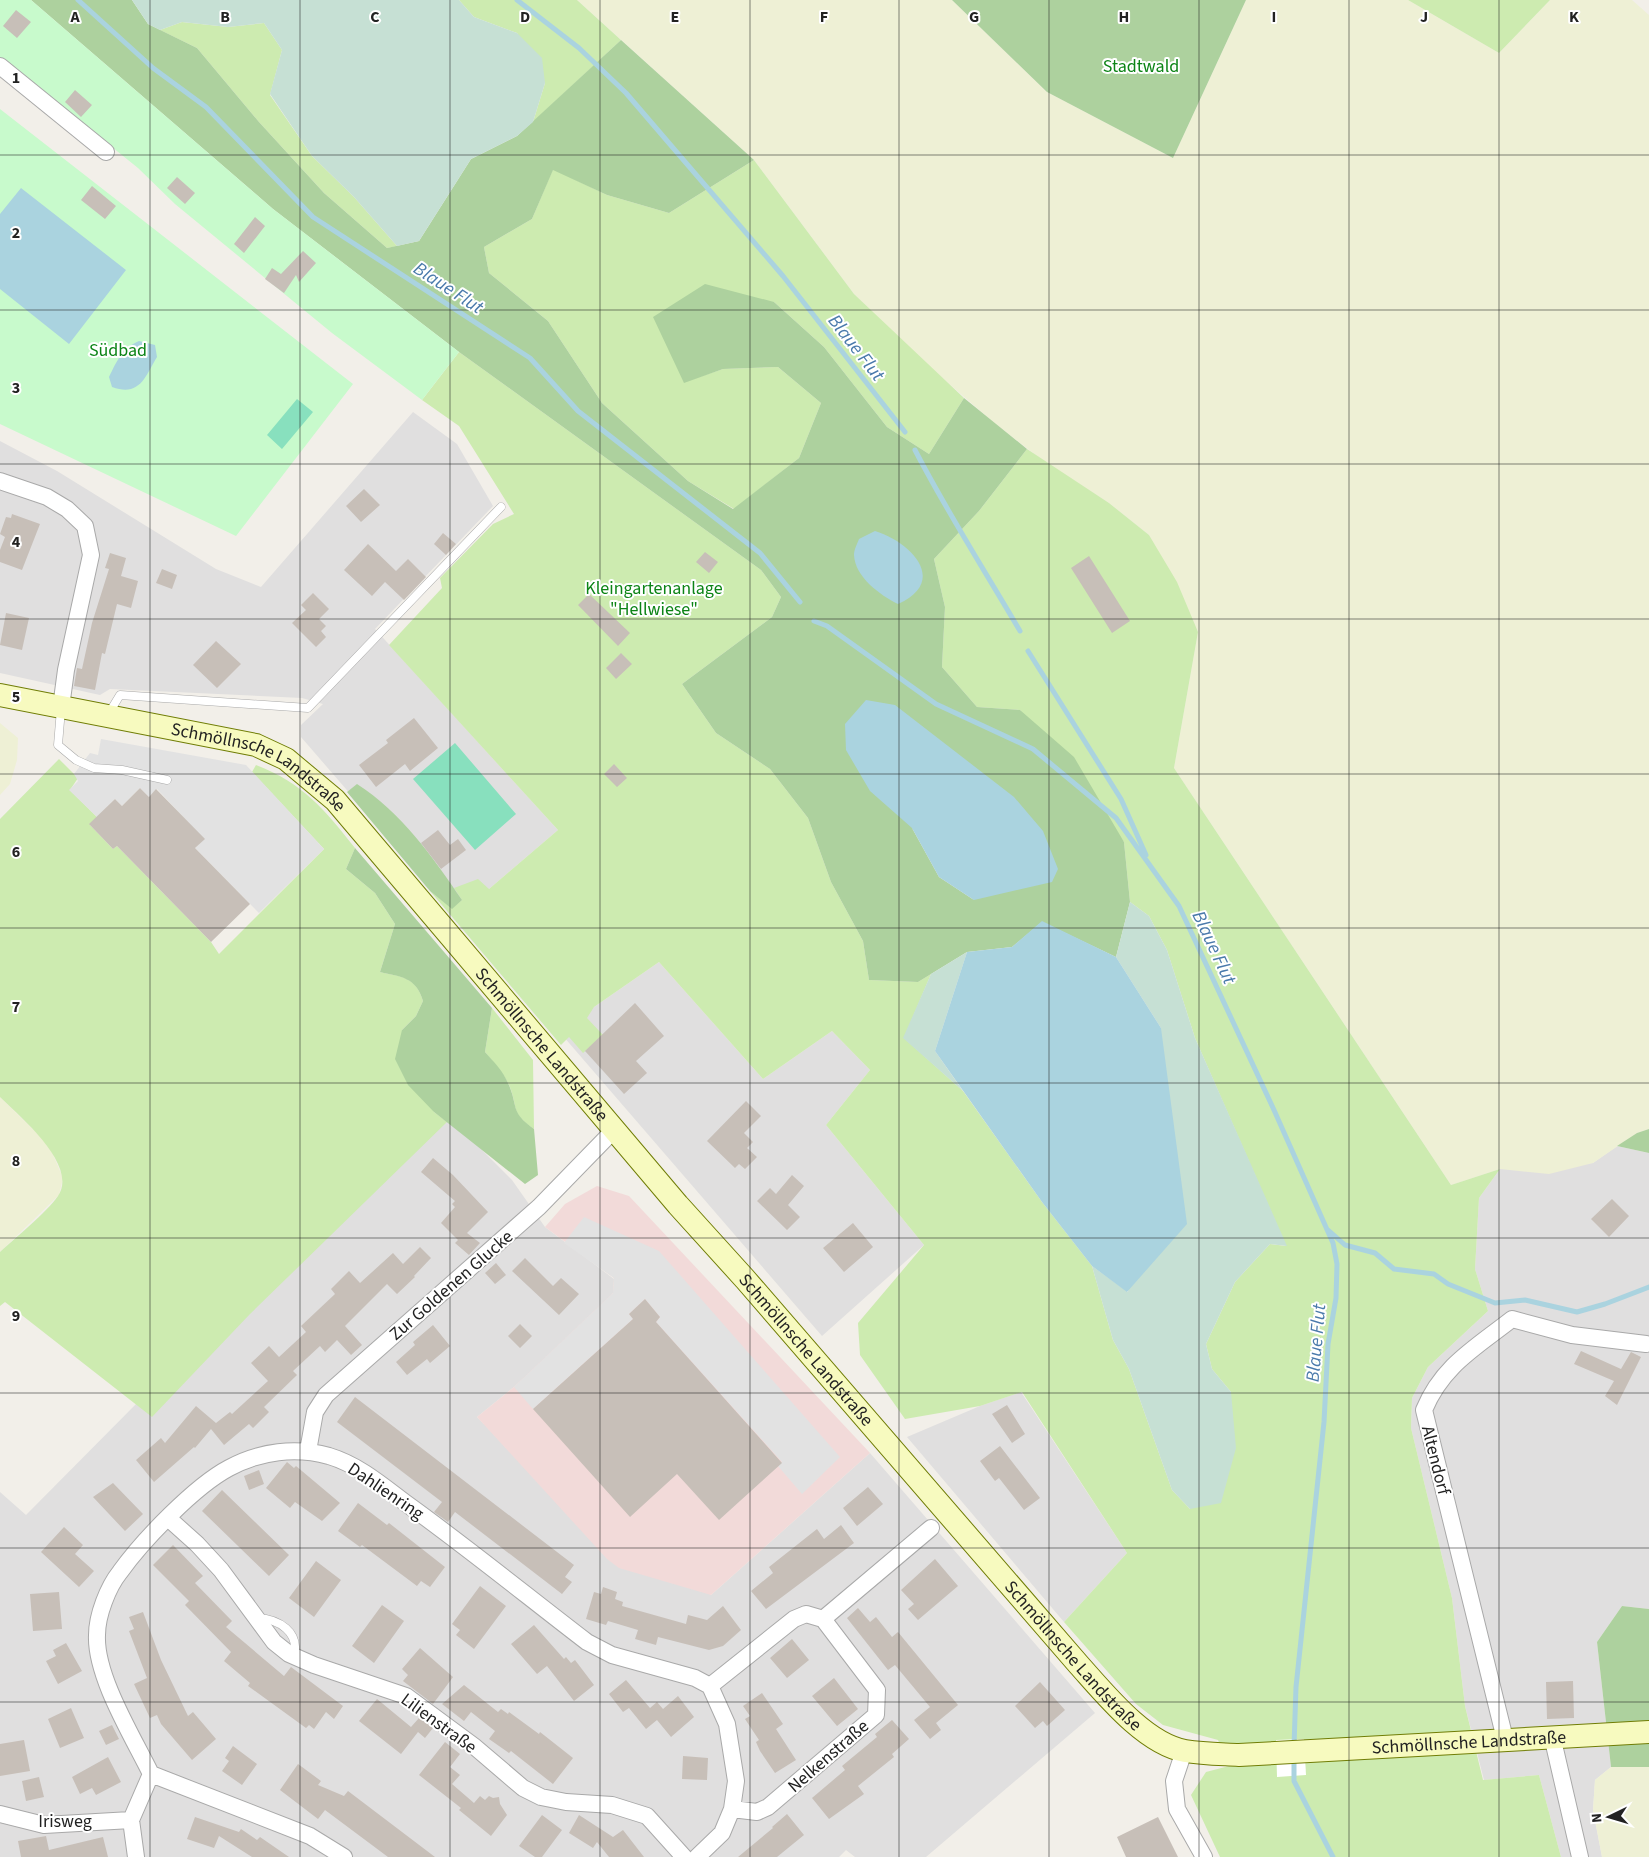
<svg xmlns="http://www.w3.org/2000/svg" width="1649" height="1857" font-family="'Source Sans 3',sans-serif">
	<rect width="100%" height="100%" fill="#f2efe9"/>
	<path fill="#e0dfdf" d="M413 412 457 444 493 506 375 629 558 830 489 889 454 914 301 737V725L323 704 302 698 110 689 100 695 0 673V441L57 471 216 569 261 587Z
		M659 962 763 1079 832 1031 870 1070 826 1125 924 1245 822 1336 563 1036 594 1007Z
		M447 1115 512 1180 545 1227 614 1279 613 1293 603 1305 514 1387 477 1417 518 1459 711 1595 870 1453 1095 1713 926 1857H855L846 1850 839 1857H0V1492L26 1515 138 1402 242 1319Z
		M1617 1146 1649 1153V1609L1622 1606 1597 1642 1611 1767 1595 1780 1593 1810 1602 1857H1561L1539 1775 1484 1780 1465 1706 1452 1598 1411 1428 1412 1398 1428 1367 1488 1311 1475 1269 1479 1198 1500 1169 1593 1163Z
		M1021 1392 1127 1553 1064 1622 907 1437 980 1406Z"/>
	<path fill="#f2dad9" d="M597 1186 629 1196 870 1453 711 1595 619 1568 607 1559 477 1417 514 1387 613 1293 614 1278 545 1227 565 1204Z"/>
	<path fill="#eef0d5" d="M577 0H952L1047 92 1173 158 1246 0H1408L1499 53 1550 0H1632L1649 15V1129L1637 1133 1593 1163 1549 1174 1500 1169 1451 1185 1174 768 1198 632 1149 535 1109 503 1042 460 993 422 923 361 854 294 754 160Z
		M0 723 18 738 17 760 10 784 0 795Z
		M0 1097 49 1145 63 1178 59 1195 0 1252Z
		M1611 1767H1649V1857H1602L1593 1810 1595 1780Z"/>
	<path fill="#cdebb0" d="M459 0H577L621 40 533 122 545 83 517 33 474 17Z
		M1408 0H1550L1499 53Z
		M182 22 228 27 264 23 282 50 270 95 312 156 354 197 397 246 387 248 324 193 259 122 197 48 160 30Z
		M754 160 854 294 964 398 929 454 887 427 824 347 774 302 684 382 723 369 778 367 821 403 799 458 734 509 688 481 602 403 548 321 489 273 484 247 532 219 553 169 607 195 669 213Z
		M459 352 761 570 781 597 772 617 682 684 716 733 770 769 808 818 831 882 863 941 869 980 918 982 931 974 904 1038 963 1091 1042 1202 1092 1266 1113 1340 1129 1369 1172 1490 1190 1509 1231 1392 1212 1369 1206 1344 1235 1282 1270 1244 1286 1246 1195 1038 1167 950 1149 916 1130 902 1124 842 1020 710 977 707 942 667 945 607 934 559 979 511 1027 449 1109 503 1149 535 1177 582 1198 632 1174 768 1451 1185 1500 1169 1479 1198 1475 1269 1488 1311 1428 1367 1412 1398 1411 1428 1452 1598 1465 1706 1483 1780 1539 1775 1561 1857H1220L1191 1795 1206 1772 1229 1766 1218 1740 1163 1725 1136 1704 1064 1622 1127 1553 1022 1392 980 1406 905 1419 860 1355 858 1323 924 1245 826 1125 870 1070 832 1031 763 1079 659 962 594 1007 587 1018 603 1035 583 1053 569 1037 561 1045 430 891 452 908 462 900 454 888 478 879 489 889 558 830 389 645 442 588 440 578 493 524 514 514 459 426 422 400Z
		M59 759 78 778 70 790 97 817 90 825 113 849 117 846 211 942 219 954 324 849 252 772 256 765C303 783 325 810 355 848L346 869 375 893 395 924 380 972C402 977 416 977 423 1001L416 1016 402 1030 434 1112 447 1122 250 1314 152 1417 5 1302 0 1306V1252C16 1237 46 1213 58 1196 79 1165 19 1116 0 1097V819Z
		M492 1008 533 1060 534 1129C509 1112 519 1108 509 1085 504 1074 493 1062 485 1052Z"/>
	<path fill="#add19e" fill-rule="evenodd" d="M31 0H132L148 24 197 48 259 122 324 193 387 248 419 241 471 159 517 136 621 40 754 160 669 213 607 195 553 170 532 219 484 247 489 273 548 321 602 403 688 481 733 509 799 458 821 403 778 367 723 369 684 383 653 317 705 284 774 302 824 347 887 427 929 454 964 398 1027 449 979 511 934 559 945 607 942 667 977 707 1020 710 1074 757 1124 842 1130 902 1116 957 1042 922 1012 947 967 952 918 982 869 980 863 941 831 882 808 818 770 769 716 733 682 684 772 617 781 597 761 570 459 352 273 209ZM912 828 974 900 939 877Z
		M952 0H1246L1173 158 1047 92Z
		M357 784C401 812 433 857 462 900L452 909 430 891 347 792Z
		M355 848 492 1008 485 1052C494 1062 503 1071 508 1083 519 1107 509 1111 534 1129L538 1175 525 1184 434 1112 408 1085 395 1059 402 1030 416 1016 423 1001C416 977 401 977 380 972L395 924 375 893 346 869Z
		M1649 1129V1153L1617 1146 1637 1133Z
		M1622 1606 1649 1609V1767H1611L1597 1642Z"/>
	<path fill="#c6e0d4" d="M132 0H459L474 17 517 33 542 58 545 83 533 122 517 136 471 159 419 241 397 246 354 197 312 156 270 94 282 50 264 23 228 27 182 22 160 30 148 24Z
		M1130 902 1149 916 1167 950 1195 1038 1287 1246 1270 1244 1235 1282 1206 1344 1212 1369 1231 1392 1236 1448 1221 1503 1190 1509 1172 1490 1129 1369 1113 1340 1092 1266 1128 1292 1161 1028 1116 957Z
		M967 952 935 1051 963 1091 903 1038 931 974Z"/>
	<path fill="#c8facc" d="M0 0H31L273 209 459 352 422 400 332 333 175 204 138 168 0 57Z
		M0 109 353 384 236 536 0 424Z"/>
	<path fill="#88e0be" d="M297 399 313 412 282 449 267 435Z
		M455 743 516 814 475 850 413 779Z"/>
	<path fill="#e2e2e2" d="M101 739 246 765 324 849 259 913 195 848 204 839 157 789 149 797 140 788 122 806 115 799 97 817 69 790 78 781 74 774 90 753 98 755Z
		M584 1217 659 1251 840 1457 802 1494 778 1466 782 1462 656 1322 660 1317 645 1299 629 1314 633 1319 533 1409 514 1387 613 1293 614 1278 564 1243Z"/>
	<path fill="#aad3df" d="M21 188 126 270 69 344 0 289V214Z
		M139 341 155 345 157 357C145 377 140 397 112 387L109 377C117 361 122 348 139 341Z
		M875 531C911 542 949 581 898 604 880 595 855 577 854 555 854 550 857 544 859 539Z
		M866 700 895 705 1014 797 1043 831 1058 869 1052 882 974 900 939 877 912 828 870 791 846 750 845 724Z
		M1042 921 1116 957 1161 1028 1187 1224 1127 1292 1092 1266 1042 1202 935 1051 967 952 1012 947Z"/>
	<path fill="#fff" d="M1304 1739 1306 1775 1277 1777 1276 1740Z"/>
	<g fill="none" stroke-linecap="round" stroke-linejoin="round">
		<path stroke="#aad3df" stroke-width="5" d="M78 0 153 68 206 107 313 217 530 358 578 411 760 553 800 602
			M517 0 579 48 626 93 783 276 905 432
			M915 450C947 512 985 571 1020 631
			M814 621 827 626 936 704 1033 749 1116 818 1179 906 1274 1110 1333 1243 1337 1264 1336 1298 1328 1344 1324 1422 1296 1687 1294 1746
			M1028 651 1121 799 1146 855
			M1328 1230 1345 1245 1375 1253 1394 1269 1434 1274 1448 1284 1495 1303 1525 1300 1577 1312 1605 1304 1649 1287
			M1294 1757V1781L1333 1857"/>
	</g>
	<path fill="#c7bfb8" d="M16 10 31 22 17 38 3 26Z
		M75 90 92 105 81 117 65 102Z
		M177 177 195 193 185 204 167 188Z
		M92 186 116 206 105 219 81 200Z
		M255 217 265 226 244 253 234 244Z
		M303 251 316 263 299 282 296 275 284 293 265 279 272 268 281 274Z
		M364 489 380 505 361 522 346 506Z
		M12 514 40 524 22 570 0 562V550L5 537 0 534 6 517 11 518Z
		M443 533 456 544 446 555 434 544Z
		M368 544 396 571 408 559 426 577 404 600 385 582 372 596 344 570Z
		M705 552 718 562 709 573 696 562Z
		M110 553 126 558 121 576 138 581 131 608 117 604 105 654 102 653 95 690 74 686 77 668 82 669 92 623 109 569 105 568Z
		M1089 556 1130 621 1112 633 1071 568Z
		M162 569 177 575 172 589 156 583Z
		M313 593 329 609 319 619 326 626 321 631 326 637 316 647 292 623 306 610 301 605Z
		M589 594 630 633 618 646 578 605Z
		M6 613 29 618 22 650 0 645Z
		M216 641 241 664 217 688 193 665Z
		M621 653 632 664 616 679 606 668Z
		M414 718 438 748 410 771 405 764 376 787 359 765 388 743 386 740Z
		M614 764 627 778 617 787 604 774Z
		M140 788 149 797 156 789 205 839 195 848 250 904 211 942 117 846 113 849 89 824 115 799 122 806Z
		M438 830 450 845 458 839 466 850 441 869 421 843Z
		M635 1003 664 1036 636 1061 647 1073 624 1094 585 1051Z
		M746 1101 761 1116 744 1133 753 1142 747 1148 757 1157 745 1169 739 1164 735 1168 707 1141Z
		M433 1158 453 1175 488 1212 467 1233 480 1243 469 1255 455 1243 458 1240 441 1223 455 1207 452 1204 455 1201 421 1172Z
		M792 1175 804 1186 788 1205 800 1217 787 1230 757 1201 770 1188 776 1194Z
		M1612 1199 1629 1216 1609 1237 1591 1219Z
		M853 1223 873 1247 844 1272 823 1248Z
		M420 1247 431 1258 414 1276 415 1277 397 1294 387 1284 345 1326 362 1345 351 1355 337 1340 325 1352 320 1346 293 1371 297 1375 264 1407 269 1412 253 1428 249 1424 224 1445 211 1429 195 1448 194 1447 154 1482 136 1460 161 1438 165 1443 196 1406 216 1423 230 1412 232 1414 268 1381 251 1363 269 1346 279 1357 306 1332 301 1326 335 1294 331 1289 349 1271 360 1283 393 1253 403 1264Z
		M525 1258 553 1286 561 1278 579 1294 559 1315 512 1271Z
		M496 1263 506 1275 495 1284 485 1273Z
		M645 1299 660 1317 656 1322 782 1463 719 1520 677 1474 630 1517 533 1409 633 1319 629 1314Z
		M520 1324 532 1336 520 1348 508 1336Z
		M433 1325 450 1346 430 1363 427 1359 407 1375 396 1362 415 1345 413 1342Z
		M1581 1351 1621 1369 1631 1352 1641 1357 1617 1405 1605 1396 1614 1381 1574 1364Z
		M355 1397 574 1565 565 1577 572 1582 562 1594 455 1512 448 1522 434 1512 442 1502 337 1422Z
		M1007 1405 1025 1434 1012 1443 992 1414Z
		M1000 1446 1040 1498 1024 1510 999 1478 995 1481 980 1461Z
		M287 1462 294 1468 296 1466 340 1503 322 1521 295 1502 290 1508 266 1488Z
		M259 1470 264 1484 249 1490 244 1476Z
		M113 1483 143 1514 125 1531 93 1497Z
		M868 1487 883 1504 857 1526 843 1508Z
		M222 1490 289 1555 269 1576 202 1511Z
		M358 1503 387 1525 389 1523 445 1567 430 1587 421 1581 417 1586 362 1545 360 1547 338 1531Z
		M841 1525 854 1543 766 1609 751 1591 773 1573 769 1567 817 1529 824 1539Z
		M64 1527 83 1545 75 1554 94 1571 79 1587 41 1552Z
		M173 1545 203 1576 195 1583 232 1621 226 1627 284 1676 291 1667 343 1706 334 1719 326 1712 314 1729 309 1725 306 1728 248 1686 250 1683 224 1661 231 1652 185 1605 189 1601 153 1565Z
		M935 1559 958 1586 918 1620 908 1609 914 1604 901 1590Z
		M316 1561 341 1580 314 1617 289 1598Z
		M480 1586 506 1606 474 1649 456 1635 460 1630 452 1624Z
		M603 1587 617 1592 615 1599 623 1602 622 1606 686 1624 688 1615 707 1620 723 1606 741 1630 723 1646 709 1650 658 1637 656 1645 635 1639 638 1630 608 1621 606 1625 586 1619 594 1592 601 1594Z
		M59 1592 62 1629 33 1631 30 1594Z
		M382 1605 404 1621 374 1663 352 1646Z
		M858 1608 870 1622 876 1617 892 1637 898 1632 958 1705 936 1723 941 1730 930 1739 914 1720 930 1707 895 1665 888 1670 847 1618Z
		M143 1612 161 1660 188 1716 193 1712 216 1739 192 1760 161 1724 157 1715 150 1718 134 1684 147 1678 129 1631 134 1629 129 1617Z
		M534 1625 564 1659 566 1657 571 1663 575 1660 594 1685 574 1701 547 1666 537 1674 511 1644Z
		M792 1639 809 1660 787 1678 770 1658Z
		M66 1643 82 1671 58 1684 46 1661 56 1656 53 1650Z
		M420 1648 453 1677 433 1704 403 1681 408 1675 402 1669Z
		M834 1678 858 1709 837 1726 812 1696Z
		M626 1680 650 1708 657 1702 663 1709 678 1696 694 1717 671 1737 657 1720 646 1729 629 1708 623 1712 609 1694Z
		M1573 1681 1574 1718 1547 1719 1546 1682Z
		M1040 1682 1065 1710 1047 1726 1043 1721 1035 1728 1015 1706Z
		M464 1685 498 1712 501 1709 508 1714 509 1712 539 1734 540 1732 573 1758 553 1784 511 1751 509 1753 489 1739 495 1731 471 1712 464 1721 442 1704Z
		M762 1693 783 1724 776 1729 796 1760 775 1773 760 1751 756 1742 759 1740 745 1719 750 1716 743 1706Z
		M377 1699 411 1727 419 1718 433 1728 425 1738 418 1732 401 1754 359 1721Z
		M71 1708 84 1738 60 1748 48 1719Z
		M892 1720 909 1739 892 1754 894 1757 858 1786 864 1794 829 1819 812 1798 845 1770 842 1766 877 1737 875 1734Z
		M112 1725 119 1739 106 1745 99 1731Z
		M24 1740 30 1771 0 1776V1744Z
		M445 1742 460 1754 450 1767 460 1775 452 1784 474 1803 480 1796 485 1800 489 1796 493 1798 499 1797 500 1804 507 1815 491 1836 459 1810 461 1808 419 1775Z
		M233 1746 257 1764 242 1785 222 1771 229 1761 225 1758Z
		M683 1756 708 1758 707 1780 682 1779Z
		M108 1757 121 1782 96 1795 92 1788 80 1794 72 1777Z
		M298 1764 321 1781 318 1785 344 1796 348 1791 435 1857H388L325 1810 318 1819 280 1790Z
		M39 1777 44 1797 26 1801 22 1781Z
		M787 1814 804 1835 777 1857H738L773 1828 772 1827Z
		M542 1815 562 1830 542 1857H535L519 1846Z
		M579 1815 613 1837 623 1830 644 1857H609L597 1842 593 1848 569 1833Z
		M195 1817 239 1832 241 1829 257 1840 260 1837 289 1857H252L219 1836 214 1848 187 1839Z
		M1158 1817 1178 1857H1126L1117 1837Z
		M46 1836 49 1850 103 1837 108 1857H21L18 1841Z"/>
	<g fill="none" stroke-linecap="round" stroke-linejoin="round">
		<g stroke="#a9a9a9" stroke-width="9">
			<path id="service" d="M61 709 58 745 76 760 94 768 122 770 167 780
				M109 713 120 695 308 708 501 507
				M257 1618C279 1619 300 1632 294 1656"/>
		</g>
		<g stroke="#a9a9a9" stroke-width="18">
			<path id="minor" d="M0 66 106 152
				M0 481 47 497 67 509 85 526 91 555 66 670 61 707
				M308 1451 315 1412 326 1395 539 1207 614 1130
				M168 1518 197 1544 221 1570 274 1642 289 1654 314 1665 406 1696 475 1747 523 1788 541 1797 566 1802 612 1805 647 1816 684 1857
				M823 1619 931 1528
				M710 1686 794 1619 806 1614 823 1619 877 1690 876 1715 768 1807 757 1812 732 1809
				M1552 1736 1580 1857
				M1505 1739 1424 1410C1442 1366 1475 1348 1512 1319L1572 1335 1646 1344
				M1184 1751 1174 1781 1177 1809 1204 1857
				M0 1814 44 1825 131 1820
				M136 1857 131 1820 151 1774
				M344 1857 310 1836 151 1774C133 1737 95 1676 97 1635 97 1615 108 1587 120 1572 143 1540 195 1486 229 1468 260 1451 296 1447 329 1456 359 1465 383 1486 407 1504 468 1548 527 1596 587 1642L612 1655 695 1678 710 1686 727 1724 736 1781 732 1809 722 1833 697 1857"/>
		</g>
		<g stroke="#707d05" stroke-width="24">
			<g id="secondary">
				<path id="s1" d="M0 695 256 745 286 759 335 800 678 1205 745 1279 1079 1665C1105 1694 1145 1744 1185 1751 1203 1754 1221 1754 1239 1755L1649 1732"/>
			</g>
		</g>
		<use href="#service" stroke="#fff" stroke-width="8"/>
		<use href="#minor" stroke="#fff" stroke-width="16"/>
		<use href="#secondary" stroke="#f7fabf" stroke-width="22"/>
	</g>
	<path fill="none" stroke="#222" stroke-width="1" stroke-opacity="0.55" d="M150 0V1857M300 0V1857M450 0V1857M600 0V1857M750 0V1857M899 0V1857M1049 0V1857M1199 0V1857M1349 0V1857M1499 0V1857M0 155H1649M0 310H1649M0 464H1649M0 619H1649M0 774H1649M0 928H1649M0 1083H1649M0 1238H1649M0 1393H1649M0 1548H1649M0 1702H1649"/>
	<g text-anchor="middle" stroke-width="4" stroke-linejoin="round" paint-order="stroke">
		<g font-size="18" fill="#0c8416" stroke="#fff">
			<text x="1141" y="72">Stadtwald</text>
			<text x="118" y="356">Südbad</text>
			<text x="654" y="594">Kleingartenanlage<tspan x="654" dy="21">"Hellwiese"</tspan></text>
		</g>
		<g font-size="18" fill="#222" stroke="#fff">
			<text dy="6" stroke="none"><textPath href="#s1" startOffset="272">Schmöllnsche Landstraße</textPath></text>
			<text dy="6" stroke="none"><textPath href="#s1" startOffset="678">Schmöllnsche Landstraße</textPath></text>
			<text transform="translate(451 1285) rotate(-41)" y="6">Zur Goldenen Glucke</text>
			<text dy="6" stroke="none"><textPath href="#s1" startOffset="1082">Schmöllnsche Landstraße</textPath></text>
			<text transform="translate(1436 1460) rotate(76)" y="6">Altendorf</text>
			<text transform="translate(386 1491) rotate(34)" y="6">Dahlienring</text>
			<text dy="6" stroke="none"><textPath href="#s1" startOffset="1488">Schmöllnsche Landstraße</textPath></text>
			<text transform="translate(439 1723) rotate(36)" y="6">Lilienstraße</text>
			<text dy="6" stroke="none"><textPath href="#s1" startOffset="1922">Schmöllnsche Landstraße</textPath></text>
			<text transform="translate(828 1756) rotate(-41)" y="6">Nelkenstraße</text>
			<text x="65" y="1827">Irisweg</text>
		</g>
		<g font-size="19" font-style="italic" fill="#4a7aab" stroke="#fff">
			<text transform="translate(449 287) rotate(33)" y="7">Blaue Flut</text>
			<text transform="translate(857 347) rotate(52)" y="7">Blaue Flut</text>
			<text transform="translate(1215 947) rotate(65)" y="7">Blaue Flut</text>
			<text transform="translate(1315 1343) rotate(-85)" y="7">Blaue Flut</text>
		</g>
	</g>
	<g font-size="16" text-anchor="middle" font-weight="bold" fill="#222" stroke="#fff" stroke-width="4" stroke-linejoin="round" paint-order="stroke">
		<text x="75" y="22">A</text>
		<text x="225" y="22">B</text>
		<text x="375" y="22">C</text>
		<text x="525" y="22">D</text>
		<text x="675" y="22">E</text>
		<text x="824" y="22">F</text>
		<text x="974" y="22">G</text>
		<text x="1124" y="22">H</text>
		<text x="1274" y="22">I</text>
		<text x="1424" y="22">J</text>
		<text x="1574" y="22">K</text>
		<text x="16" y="83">1</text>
		<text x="16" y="238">2</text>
		<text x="16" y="393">3</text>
		<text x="16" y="547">4</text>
		<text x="16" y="702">5</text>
		<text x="16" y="857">6</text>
		<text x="16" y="1012">7</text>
		<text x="16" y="1166">8</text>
		<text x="16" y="1321">9</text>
	</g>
	<g transform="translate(1609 1817) rotate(265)" stroke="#ffffff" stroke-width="4" paint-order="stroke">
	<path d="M0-4L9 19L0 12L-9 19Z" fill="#222222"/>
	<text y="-8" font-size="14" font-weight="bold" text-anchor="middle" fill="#222222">N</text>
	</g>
</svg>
